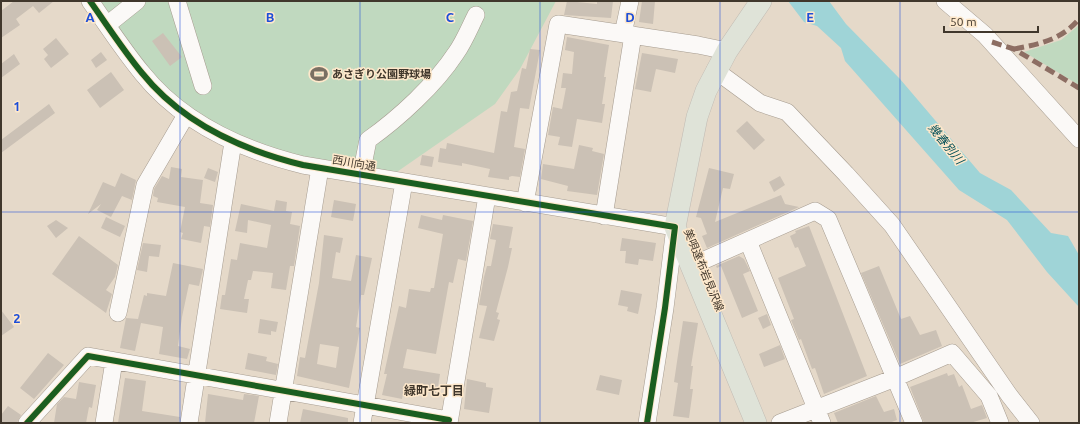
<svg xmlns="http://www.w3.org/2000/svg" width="1080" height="424" font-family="Ubuntu,'Noto Sans JP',sans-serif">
	<rect width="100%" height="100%" fill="#e5d9c9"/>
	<path fill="#c0d9bf" d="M94 1H556L520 69 495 104 391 176 329 165 242 140 172 97Z
		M1079 25V85L1024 52 1061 40Z"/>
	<path fill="#9fd4d7" d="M788 1H829L846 24 900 79 980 173 1011 190 1051 233 1068 236 1079 255V307L1047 272 1007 220 959 190 845 61 841 48 817 26 804 22Z"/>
	<path fill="#cbc1b5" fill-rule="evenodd" d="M14 1H54L39 13 33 6 16 19 20 25 1 38V11Z
		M567 1 597 4V1H613L611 18 564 15Z
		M642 1H655L653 24 639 22Z
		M163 33 182 57 170 66 152 41Z
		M567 37 609 45 604 77H606L602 104H605L602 123 577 119 572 147 558 145 560 137 548 135 553 107 562 109 566 88H561L563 73 572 74 574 52 565 50Z
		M56 38 69 54 51 68 44 59 48 55 43 49Z
		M530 49 540 50 529 109 520 108 514 147 525 149 520 177 512 176 509 177V180L488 177 490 169 462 163V166L438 162 440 148 446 149 447 143 494 153 501 111 507 112 511 92 517 91 522 68 526 69Z
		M101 52 107 60 96 68 91 60Z
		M642 53 678 59 675 73 656 69 651 92 635 89Z
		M14 54 20 64 1 78V64Z
		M111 72 124 90 100 108 87 90Z
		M49 104 55 113 1 153V140Z
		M747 121 765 140 754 150 736 131Z
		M579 145 593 148 592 151 604 154 597 195 567 191 568 186 541 179 543 164 574 169Z
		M422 155 434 157 432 167 420 165Z
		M171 167 182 169 181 177 203 180 200 203 213 205 210 227 204 226 201 243 181 239 183 233 180 232 185 207 157 202 158 198 153 196 154 189 162 176 169 179Z
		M208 168 218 172 215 182 204 178Z
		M709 168 734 174 730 189 723 188 715 222 781 195 785 204 799 207 707 248 702 236 707 234 701 218 696 217Z
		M121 173 136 180 132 200 122 196 111 217 97 210 101 204 88 214 103 182 115 187Z
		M780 176 785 185 774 192 769 182Z
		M276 200 287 202 286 211 292 212 290 224 300 226 294 266H290L286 290 271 288 273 273 253 271 251 280H248L244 299H249L247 313 220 309 222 295H225L231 259 237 260 240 243 267 248 271 225 248 220 247 233 235 231 241 204 274 211Z
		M334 200 356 204 353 221 331 217Z
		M421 215 442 220 443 215 473 221 466 261 458 259 453 283 449 282 436 354 407 349 403 368 440 374 437 394 404 389 402 399 382 395 387 374H384L399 306 406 308 409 289 430 292 431 288H434L443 234 418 228Z
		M106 217 125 226 120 237 101 228Z
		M56 220 68 228 56 238 47 226Z
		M493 224 513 227 509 248H512L508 267 496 312 499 313 497 319 500 320 494 341 479 338 487 306 479 305 484 277 487 266H491L496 240 490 239Z
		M809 226 867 376 824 394 815 368 812 369 801 339 799 340 791 320 794 319 778 278 806 266 798 247 795 248 790 236 796 233 795 231Z
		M324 235 343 238 340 253 336 252 332 278 351 281 356 255 372 258 364 295H361L356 327 360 328 349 388 297 376 300 357 305 358 319 283ZM320 344 339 347 336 368 317 364Z
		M79 236 118 265 115 277 106 290 112 294 106 313 52 274Z
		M622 238 656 243 653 261 639 259 638 265 625 263 626 251H620Z
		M143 243 161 245 159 257 149 256 147 272 137 270Z
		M739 256 744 259 750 271 743 274 758 311 742 318 721 266 717 268 716 266Z
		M173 263 203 269 199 286 189 284 182 317 178 346 190 349 187 359 159 354 163 327 141 323 135 351 120 348 126 318 138 319 144 295 147 296V293L166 296Z
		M879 266 901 319 910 316 920 335 936 330 942 346 900 364 861 273Z
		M621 290 642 294 638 314 627 311 628 307 618 305Z
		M1 310 14 327 1 336Z
		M767 314 771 325 763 329 758 318Z
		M260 319 278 322 276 332 271 331V335L258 333Z
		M683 321 698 323 691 366H693L690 389H693L689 418 673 416 678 383 674 382Z
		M780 345 785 359 764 367 759 354Z
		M48 353 64 365 34 399 20 388Z
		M248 353 267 357 266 361 278 364 276 375 245 369Z
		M947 373 948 376 954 374 959 387 962 385 971 409 982 405 987 418 970 423H924L910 387Z
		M600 375 622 380 619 395 596 390Z
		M125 378 146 381 142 411 180 417 179 423H118Z
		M467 379 486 383V387L493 388 489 413 464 409Z
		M79 382 96 385 92 408 89 407 86 423H54L57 404 64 397 76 399Z
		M208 394 243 400 244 394 259 396 254 423H205Z
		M876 396 884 412 894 409 897 420 889 423H838L834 413Z
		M8 406 21 415 17 423H1V415Z
		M303 409 348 418V423H300Z"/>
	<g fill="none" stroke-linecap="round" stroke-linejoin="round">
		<g stroke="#a69c90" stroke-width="18">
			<path id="minor" d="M90 1C107 25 123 50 142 73 182 123 242 150 303 165L675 227 665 308 647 423
				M177 1 203 86
				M945 1 985 35 1079 139
				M107 25 137 1
				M623 34 630 1
				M715 70 760 103 787 112 846 174 892 225 1009 395 1031 423
				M361 175 368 140C399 118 435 85 456 53 464 42 470 27 476 15
				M525 203 558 24 698 45 727 51
				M604 216 633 35
				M748 241 822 423
				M691 266 815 211 828 219 914 423
				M118 313 145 185 186 115
				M27 423 88 356 449 420
				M104 423 114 361
				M189 423 233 142
				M278 423 320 168
				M362 423 404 182
				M449 423 487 196
				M780 423 895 378 952 353 989 396 1000 423"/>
		</g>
		<g stroke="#c1bbb3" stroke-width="22">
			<path id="major" d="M756 423 675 227 697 117 706 91 727 51 761 1"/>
		</g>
		<use href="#minor" stroke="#fbf9f7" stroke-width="17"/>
		<use href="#major" stroke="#dfe3d8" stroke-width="21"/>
		<path stroke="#8d6e63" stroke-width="5" stroke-dasharray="10 5" stroke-linecap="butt" d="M992 42 1014 49 1079 88
			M1014 49C1040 44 1061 40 1079 19"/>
		<g stroke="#fee8cb" stroke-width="8">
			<path id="cycleway" d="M90 1C107 25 123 50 142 73 182 123 242 150 303 165L675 227 665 308 647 423
				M27 423 88 356 449 420"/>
		</g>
		<use href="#cycleway" stroke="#1b5e20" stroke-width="6"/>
	</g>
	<path fill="none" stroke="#1d4ed8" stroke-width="1" stroke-opacity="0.55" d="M180 1V423M360 1V423M540 1V423M720 1V423M900 1V423M1 212H1079"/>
	<defs>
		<g id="stadium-bare" transform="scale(1.38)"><path d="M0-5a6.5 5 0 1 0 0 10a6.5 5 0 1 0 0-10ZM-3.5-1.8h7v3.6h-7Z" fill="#7a7063" stroke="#fee8cb" stroke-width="2.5" paint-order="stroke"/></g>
	</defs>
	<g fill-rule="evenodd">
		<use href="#stadium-bare" x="319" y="74"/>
	</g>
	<g text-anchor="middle" stroke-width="3" stroke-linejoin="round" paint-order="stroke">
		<g font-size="11" font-weight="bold" fill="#40372c" stroke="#fee8cb" text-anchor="start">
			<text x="332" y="78">あさぎり公園野球場</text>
		</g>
		<g font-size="11" fill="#40372c" stroke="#fee8cb">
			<text transform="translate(354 163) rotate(10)" y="4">西川向通</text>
			<text transform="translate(704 270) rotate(68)" y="4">美唄達布岩見沢線</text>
		</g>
		<g font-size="12" font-style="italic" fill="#06525a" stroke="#fee8cb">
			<text transform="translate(946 144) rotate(51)" y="4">幾春別川</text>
		</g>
		<g font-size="12" font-weight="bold" fill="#40372c" stroke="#fee8cb">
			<text x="434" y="395">緑町七丁目</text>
		</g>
	</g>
	<g font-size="13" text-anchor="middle" font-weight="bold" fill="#1d4ed8" stroke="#fee8cb" stroke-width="3" stroke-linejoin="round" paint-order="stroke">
		<text x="90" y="22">A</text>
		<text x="270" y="22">B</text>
		<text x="450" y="22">C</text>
		<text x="630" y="22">D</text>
		<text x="810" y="22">E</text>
		<text x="17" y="111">1</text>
		<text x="17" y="323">2</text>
	</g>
	<rect width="1080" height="424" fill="none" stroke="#40372c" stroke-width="4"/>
	<path d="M944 26v6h94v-6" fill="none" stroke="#40372c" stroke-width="2"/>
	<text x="950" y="26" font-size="12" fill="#40372c" stroke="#fee8cb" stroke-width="3" paint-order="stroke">50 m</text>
</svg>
